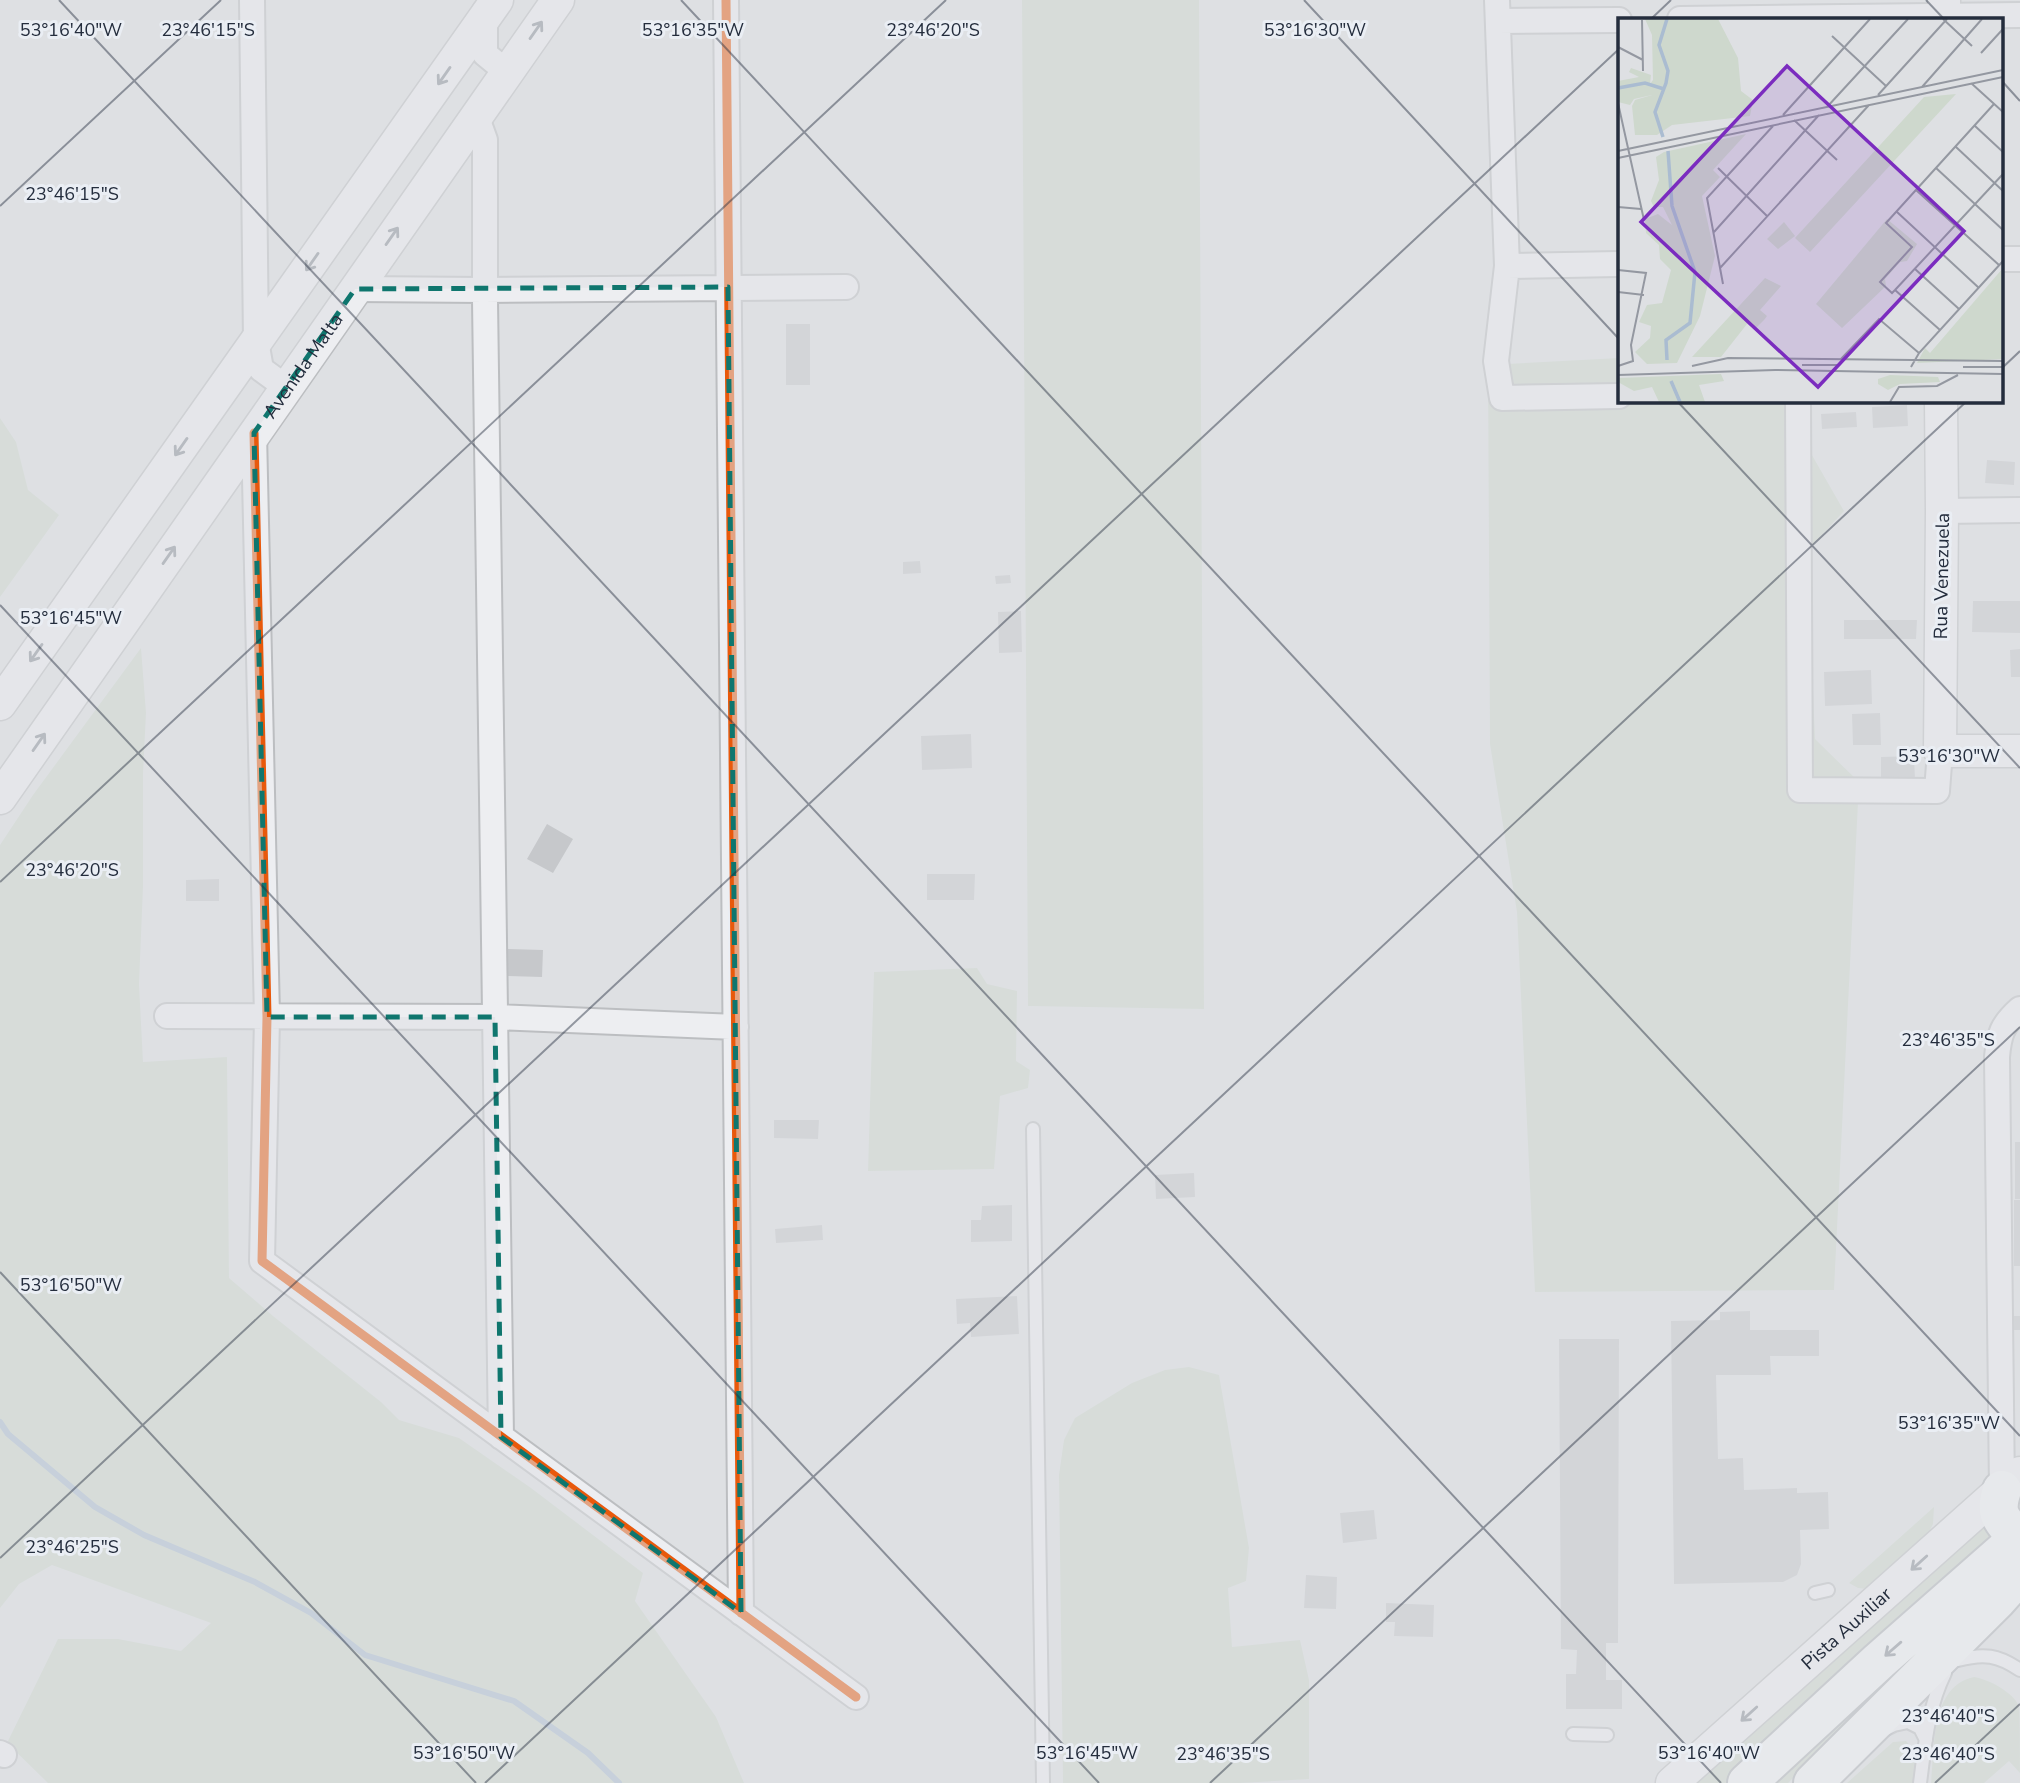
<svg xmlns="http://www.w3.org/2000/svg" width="2020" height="1783" font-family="'Nunito Sans',sans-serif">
	<rect width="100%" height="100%" fill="#dee0e3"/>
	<path fill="#ced8cd" d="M1022 0H1199L1204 1009 1028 1006Z
		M1619 358V401H1809L1805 443 1844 511 1807 551 1815 739 1859 782 1834 1290 1535 1292 1517 912 1490 744 1488 365Z
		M0 418 16 442 28 490 59 515 0 597Z
		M141 648 146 713 143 774V887L139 984 143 1062 227 1057 229 1278 273 1316 381 1402 399 1420 459 1438 531 1488 643 1573 635 1601 716 1717 744 1783H48L7 1743 58 1639H118L181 1651 211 1623 52 1565 19 1584 0 1608V845L33 795Z
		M977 968 987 984 1017 991 1016 1061 1030 1070 1028 1088 1000 1096 994 1169 868 1171 874 972Z
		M1189 1367 1219 1375 1249 1548 1246 1581 1228 1588 1232 1647 1300 1640 1309 1680V1779L1240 1783H1063L1059 1475 1064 1440 1075 1418 1132 1383 1165 1370Z
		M1934 1507 1933 1524 1925 1540 1867 1589 1858 1588 1849 1583Z
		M1978 1528 1987 1529 1997 1538 1729 1783H1691Z
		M2001 1570 1788 1783H1767Z
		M1974 1677C1988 1679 2013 1692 2019 1706 2020 1714 2020 1761 2020 1773L2009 1761 1984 1783H1931C1935 1748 1930 1686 1974 1677Z
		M1906 1741C1919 1754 1917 1765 1914 1783H1847L1893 1742Z"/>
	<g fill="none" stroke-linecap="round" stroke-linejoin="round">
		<path stroke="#aabcd1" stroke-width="6" d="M0 1422 8 1434 95 1507 144 1535 255 1582 311 1613 365 1655 514 1701 588 1753 619 1783"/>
	</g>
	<path fill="#c6c8cb" d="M786 324H810V385H786Z
		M1907 405 1908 426 1873 428 1872 407Z
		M1856 412 1857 427 1822 429 1821 414Z
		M1987 460 2015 462 2014 485 1985 483Z
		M920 561 921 573 903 574V562Z
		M1010 575 1011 583 996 584 995 576Z
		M1973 601H2020V633L1972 632Z
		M1021 611 1022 652 999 653 998 612Z
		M1844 620H1917L1916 639H1844Z
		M2020 649V677H2011L2010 650Z
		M1871 670 1872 704 1825 706 1824 672Z
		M1880 713 1881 745H1853L1852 714Z
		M971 734 972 768 922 770 921 736Z
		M1914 756 1915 779 1881 780V757Z
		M547 824 573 839 553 873 527 859Z
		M927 874H975L974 900H927Z
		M219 879V901H186V880Z
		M507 949 543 950 542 977 506 976Z
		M774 1120H819L818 1139 774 1138Z
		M2015 1142H2020V1199H2015Z
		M1194 1173 1195 1197 1156 1199 1155 1175Z
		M2014 1200H2020V1266H2014Z
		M1012 1205V1241L971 1242V1220H981L982 1206Z
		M822 1225 823 1240 776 1243 775 1229Z
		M1017 1296 1019 1334 971 1337 970 1323 957 1324 956 1299Z
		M1750 1311V1330H1819V1356H1770L1771 1375H1716L1718 1459 1743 1458 1744 1490 1797 1488V1493L1828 1492 1829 1529 1800 1530 1801 1564 1797 1575 1783 1582 1674 1584 1671 1321 1720 1320V1312Z
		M2009 1316H2020V1330H2010Z
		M1559 1339H1619L1618 1643H1606V1680H1622V1709H1566V1674H1576L1577 1650 1561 1649Z
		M1374 1510 1377 1539 1343 1543 1340 1513Z
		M1306 1575 1337 1577 1336 1609 1304 1608Z
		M1386 1603 1434 1605 1433 1637 1394 1636 1395 1622H1386Z"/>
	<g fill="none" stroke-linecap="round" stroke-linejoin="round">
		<g stroke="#bcbec1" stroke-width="16">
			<path id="service" d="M1033 1129 1043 1783
				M1815 1593 1828 1590
				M1958 1660C1984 1653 1998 1655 2020 1670
				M1884 1730 1894 1725 1908 1722 1920 1728 1926 1740
				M1573 1734 1607 1735
				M1920 1783C1925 1745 1928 1707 1945 1673"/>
		</g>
		<g stroke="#bcbec1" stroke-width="28">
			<path id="minor" d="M252 0 256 341 261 369 287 388
				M726 0 741 1613
				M1497 0 1507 266 1496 361 1502 398 1619 396
				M485 11V54L507 72
				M1680 19 2020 15
				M1498 21 1619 20
				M476 115 485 140V301L501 1437
				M2001 259H2020
				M1507 266 1619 264
				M355 289 484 290 846 287
				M1798 401 1800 790 1937 791 1940 751
				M254 433 267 1017 262 1261 856 1697
				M1942 511 2020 510
				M167 1016 495 1017 736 1027
				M2002 1490 1997 1057C1999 1034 2002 1025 2020 1009
				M0 1753 4 1755"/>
		</g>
		<g stroke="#bcbec1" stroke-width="35">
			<g id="tertiary">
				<path d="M1944 0V19"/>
				<path d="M1941 401 1942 511 1940 751H2020"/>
				<path d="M0 704 497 0"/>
				<path id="s1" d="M0 798 558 0"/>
				<path id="s2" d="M1672 1783 2020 1473"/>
			</g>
		</g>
		<g stroke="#b0b3b8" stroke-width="42">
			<path id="trunk" d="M2002 1490C1992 1520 2007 1521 2020 1543
				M1747 1783 1879 1661 2020 1537
				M1813 1783 1997 1600 2012 1583 2020 1567"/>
		</g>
		<use href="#service" stroke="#edeef1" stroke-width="12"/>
		<use href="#minor" stroke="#edeef1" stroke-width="24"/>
		<use href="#tertiary" stroke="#edeef1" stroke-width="32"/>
		<use href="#trunk" stroke="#f2f4f5" stroke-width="38"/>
		<g stroke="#eaeef4" stroke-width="13">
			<path id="cycleway" d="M726 0 741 1613
				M254 433 267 1017 262 1261 856 1697"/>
		</g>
		<use href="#cycleway" stroke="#e8590c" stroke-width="9"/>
	</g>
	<defs><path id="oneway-shaft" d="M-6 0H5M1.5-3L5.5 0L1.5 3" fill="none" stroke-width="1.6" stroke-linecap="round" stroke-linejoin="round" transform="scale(1.75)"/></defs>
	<g stroke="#888e97">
		<use href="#oneway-shaft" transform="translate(536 30) rotate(-55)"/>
		<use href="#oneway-shaft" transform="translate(444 76) rotate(125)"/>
		<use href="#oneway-shaft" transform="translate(392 236) rotate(-55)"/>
		<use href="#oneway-shaft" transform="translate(312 262) rotate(125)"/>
		<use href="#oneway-shaft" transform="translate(181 447) rotate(125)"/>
		<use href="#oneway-shaft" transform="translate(169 555) rotate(-55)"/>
		<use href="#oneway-shaft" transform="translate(36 653) rotate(125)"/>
		<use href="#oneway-shaft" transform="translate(39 742) rotate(-55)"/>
		<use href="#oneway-shaft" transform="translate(1919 1563) rotate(138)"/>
		<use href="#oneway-shaft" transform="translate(1749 1714) rotate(138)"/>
	</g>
	<use stroke="#8b9099" href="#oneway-shaft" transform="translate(1893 1649) rotate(139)"/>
	<path d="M0 0H2020V1783H0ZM728 287 741 1613 501 1437 495 1017H267L254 433 355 289Z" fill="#dee0e3" fill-opacity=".55" fill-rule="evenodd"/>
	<path fill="none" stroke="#0f766e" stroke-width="5" stroke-dasharray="14 9" stroke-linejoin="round" d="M728 287 741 1613 501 1437 495 1017H267L254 433 355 289Z"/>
	<path fill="none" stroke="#242d3d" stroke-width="2" stroke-opacity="0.45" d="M59 0 1721 1783M681 0 2020 1436M1304 0 1619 339M1926 0 1944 19M1651 19 1671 0M2001 80 2020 101M0 206 221 0M2001 369 2020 351M1677 401 2020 768M0 605 1099 1783M0 882 946 0M0 1272 476 1783M0 1558 1619 49M485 1783 1967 401M1210 1783 2020 1027M1935 1783 2020 1704"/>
	<g text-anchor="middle" stroke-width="6" stroke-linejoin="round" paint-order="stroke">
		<g font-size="19" fill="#242d3d" stroke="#eaeef4">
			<text dy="7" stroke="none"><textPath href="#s1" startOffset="528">Avenida Malta</textPath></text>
			<text transform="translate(1941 576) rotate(-89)" y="7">Rua Venezuela</text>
			<text dy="7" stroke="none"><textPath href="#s2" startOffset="233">Pista Auxiliar</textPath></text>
		</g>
	</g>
	<g transform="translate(1618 18)">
		<rect width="385" height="385" fill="#dee0e3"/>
		<path d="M27 1H100L120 40 123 73 135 82 132 98 54 107 39 117H17L14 88 17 82 34 77 16 81 12 87 0 84V63L21 59 11 54 13 50 33 57 32 66 35 62 34 17ZM338 76 192 234 177 220 306 79ZM128 116 95 152 102 159 84 178 97 238 82 298 59 345 29 346 17 334 32 320 33 308 21 304 29 287 44 285 53 252 42 241 41 227 28 215 27 201 40 196 54 207 45 189H36L33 183 41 162 38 139 46 134ZM269 201 299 226 289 243 282 244 267 261 268 268 224 310 198 286ZM166 204 177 218 160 231 149 221ZM385 250V341L299 345 307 330 312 335ZM147 260 163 268 142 292 149 298 146 302 138 310 129 306 103 339H74ZM103 356 106 363 81 367 87 384H41L34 369 16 373 0 364V360ZM272 357 320 359 322 364 282 366 270 372 260 366V361Z" fill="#ced8cd"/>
		<path fill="none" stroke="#aabcd1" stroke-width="3.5" d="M0 70 27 65 46 71M45 119 37 94 48 65 50 53 41 27 49 1M49 342 48 322 72 305 77 254 54 188 50 133M53 363 62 384"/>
		<path fill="none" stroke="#9498a1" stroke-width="2" d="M325 1 354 28M24 2 25 53M214 18 268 68M0 29 25 42M363 35 385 11M353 65 385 94M304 69 364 1M260 77 329 1M0 85 26 202M209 89 290 1M165 97 252 1M176 102 219 142M357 108 385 134M338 129 385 173M0 133 385 52M0 140 385 59M100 150 149 198M318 150 385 212M298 172 381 247M0 189 23 191M279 194 361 270M96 214 201 97M102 250 251 87M297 251 341 291M0 252 28 255 13 327 15 343 0 348M105 266 89 180 155 108M277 272 274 275 262 264 294 229 268 205 376 86M277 272 385 156M277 272 322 312M0 274 26 277M223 341 261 301 301 335M184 347H222M74 348 110 340 385 343M293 349 301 335 385 243M345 349H385M0 357 157 352 385 356M272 384 281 369 319 368 340 357"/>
		<path fill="#7b2cbf" fill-opacity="0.15" stroke="#7b2cbf" stroke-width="3.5" d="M169 48 346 213 200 369 23 204Z"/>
		<rect width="385" height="385" fill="none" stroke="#242d3d" stroke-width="3.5"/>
	</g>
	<g font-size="18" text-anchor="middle" fill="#242d3d" stroke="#eaeef4" stroke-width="6" stroke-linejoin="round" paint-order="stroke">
		<text x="208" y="36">23°46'15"S</text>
		<text x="933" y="36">23°46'20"S</text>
		<text x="71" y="36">53°16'40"W</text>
		<text x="693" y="36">53°16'35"W</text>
		<text x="1315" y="36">53°16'30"W</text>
		<text x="72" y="200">23°46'15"S</text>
		<text x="71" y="624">53°16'45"W</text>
		<text x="1949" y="762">53°16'30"W</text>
		<text x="72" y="876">23°46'20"S</text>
		<text x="1948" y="1046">23°46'35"S</text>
		<text x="71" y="1291">53°16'50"W</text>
		<text x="1949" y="1429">53°16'35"W</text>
		<text x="72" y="1553">23°46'25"S</text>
		<text x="1948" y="1722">23°46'40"S</text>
		<text x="464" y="1759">53°16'50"W</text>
		<text x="1087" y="1759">53°16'45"W</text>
		<text x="1709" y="1759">53°16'40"W</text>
		<text x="1223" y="1760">23°46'35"S</text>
		<text x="1948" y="1760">23°46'40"S</text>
	</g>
</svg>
